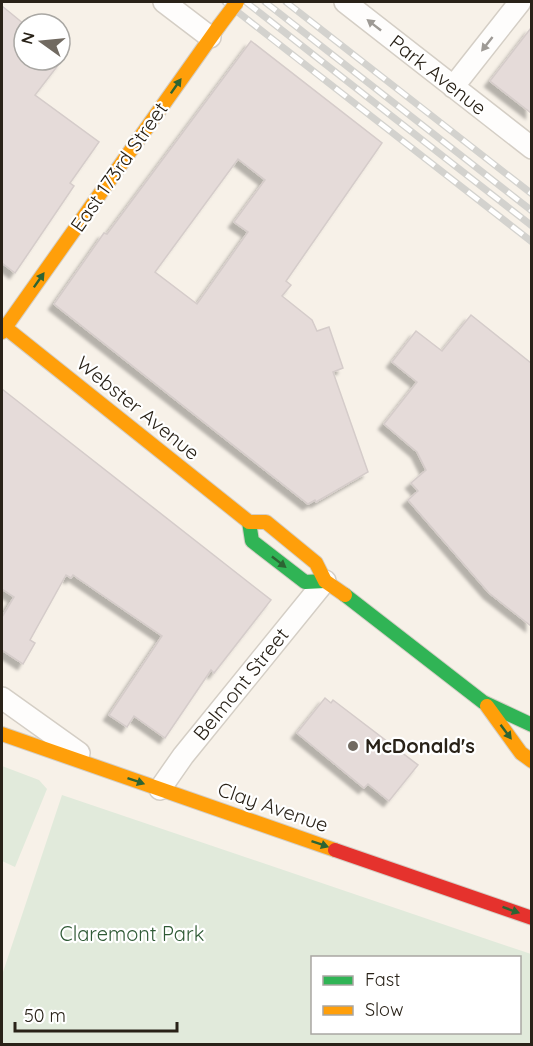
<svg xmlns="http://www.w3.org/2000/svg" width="533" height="1046" font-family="Quicksand,sans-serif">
	<defs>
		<filter id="shadow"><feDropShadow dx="-5.5" dy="5.5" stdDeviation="1.5" flood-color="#0004"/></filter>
	</defs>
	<rect width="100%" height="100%" fill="#f7f1e8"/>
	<path fill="#e1eadb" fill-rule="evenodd" d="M2 766 39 780 47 789 15 867 2 861Z
		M62 795 531 954V1044H2V975ZM312 958H520V1032H312Z"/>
	<path fill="#e5dbd9" stroke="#d5ccca" stroke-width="1.5" fill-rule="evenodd" filter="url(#shadow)" d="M2 6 24 24V60H62L35 95 99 142 70 183 74 186 15 273 2 263Z
		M531 28V113L490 81Z
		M251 41 382 143 286 281 291 285 282 296 312 320 317 331 329 327 343 368 333 372 368 472 316 502 315 500 308 504 54 304 104 233 107 234ZM238 159 265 180 234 222 248 232 197 304 155 272Z
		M471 315 531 363V626L489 593 408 500 418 491 411 483 426 470 417 452 384 424 417 382 392 362 416 331 442 351Z
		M2 389 271 600 214 673 211 670 165 738 134 716 127 727 109 715 162 636 73 575 71 578 66 575 30 640 35 643 23 664 2 650V617L14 597 2 589Z
		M325 698 331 703 333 700 418 765 389 801 368 784 364 788 297 733Z"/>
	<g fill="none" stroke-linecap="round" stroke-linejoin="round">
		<g stroke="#d4cec5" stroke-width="24">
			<path id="street" d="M164 2 210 37
				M345 2 532 148
				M453 87 520 2
				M2 698 79 753
				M160 789 183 756 325 581"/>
		</g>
		<g stroke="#d4cec5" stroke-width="16">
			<path id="fast" d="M249 522 252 541 305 582 325 581
				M345 595 483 702 532 725"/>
		</g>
		<g stroke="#d4cec5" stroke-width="16">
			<path id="slow" d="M2 325 249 522H266L316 563 325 581 345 595
				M2 332 219 26
				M487 706 521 753 532 761
				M2 734 335 850"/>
		</g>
		<g stroke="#d4cec5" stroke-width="16">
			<path id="jam" d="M335 850 532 918"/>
		</g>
		<use href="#street" stroke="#fefdfc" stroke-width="21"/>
		<use href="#fast" stroke="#30b455" stroke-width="14"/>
		<use href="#slow" stroke="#ff9f0a" stroke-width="14"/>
		<use href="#jam" stroke="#e5322d" stroke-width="14"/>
		<g stroke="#d3d2ce" stroke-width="7">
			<path id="rail" d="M225 2 532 242
				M246 2 532 226
				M265 2 532 211
				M286 2 532 194"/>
		</g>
		<use href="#rail" stroke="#fff" stroke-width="4.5" stroke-dasharray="14" stroke-linecap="butt"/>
		<g stroke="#d4cec5" stroke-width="16" stroke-linecap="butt">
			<path id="slow-bridge" d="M219 26 237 2"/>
		</g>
		<use href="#slow-bridge" stroke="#ff9f0a" stroke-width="14"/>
	</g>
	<defs><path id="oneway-solid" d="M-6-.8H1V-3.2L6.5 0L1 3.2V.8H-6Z" transform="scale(1.5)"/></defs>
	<g fill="#9e9a95">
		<use href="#oneway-solid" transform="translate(374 25) rotate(-142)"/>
		<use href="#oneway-solid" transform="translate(487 44) rotate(128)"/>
	</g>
	<g fill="#2c6433">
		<use href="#oneway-solid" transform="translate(176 86) rotate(-55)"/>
		<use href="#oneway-solid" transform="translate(39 280) rotate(-55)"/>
		<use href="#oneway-solid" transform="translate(279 562) rotate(38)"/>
		<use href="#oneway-solid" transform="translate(506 732) rotate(53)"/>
		<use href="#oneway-solid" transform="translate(136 781) rotate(19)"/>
		<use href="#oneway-solid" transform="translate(320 844) rotate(19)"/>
		<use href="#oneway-solid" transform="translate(511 910) rotate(20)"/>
	</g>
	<circle fill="#716a61" stroke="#fff" stroke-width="2" cx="353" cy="746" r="6"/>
	<g text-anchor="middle" stroke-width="4.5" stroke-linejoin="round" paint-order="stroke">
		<g font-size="20" fill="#292218" stroke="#fff">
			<text transform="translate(438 75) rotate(38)" y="7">Park Avenue</text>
			<text transform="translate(119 167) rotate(-55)" y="7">East 173rd Street</text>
			<text transform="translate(138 408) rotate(39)" y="7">Webster Avenue</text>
			<text transform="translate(241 684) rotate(-51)" y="7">Belmont Street</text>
			<text transform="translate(273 807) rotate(19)" y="7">Clay Avenue</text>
		</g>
		<g font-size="20" font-weight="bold" fill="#292218" stroke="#fff" text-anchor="start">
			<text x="365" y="753">McDonald's</text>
		</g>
		<g font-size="20" fill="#2f5a35" stroke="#fff">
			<text x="132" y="941">Claremont Park</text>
		</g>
	</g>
	<rect width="533" height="1046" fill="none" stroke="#292218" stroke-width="6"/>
	<rect x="311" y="956" width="210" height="78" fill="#ffffff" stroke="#a9a7a3" stroke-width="1.5"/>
	<rect x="323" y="976" width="30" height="9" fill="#30b455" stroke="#a9a7a3" stroke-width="1.5"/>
	<text x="365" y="986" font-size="18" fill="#292218">Fast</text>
	<rect x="323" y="1006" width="30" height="9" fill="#ff9f0a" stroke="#a9a7a3" stroke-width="1.5"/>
	<text x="365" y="1016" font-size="18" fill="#292218">Slow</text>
	<g transform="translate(42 42) rotate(285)"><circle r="28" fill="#ffffff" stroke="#a9a7a3" stroke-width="1.5"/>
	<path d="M0-4.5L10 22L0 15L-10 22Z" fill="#716a61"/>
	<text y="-9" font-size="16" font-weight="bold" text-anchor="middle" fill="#292218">N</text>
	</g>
	<path d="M15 1022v9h162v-9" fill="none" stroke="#292218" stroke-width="3"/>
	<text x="24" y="1022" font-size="18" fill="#292218" stroke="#ffffff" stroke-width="4.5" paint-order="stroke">50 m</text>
</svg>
